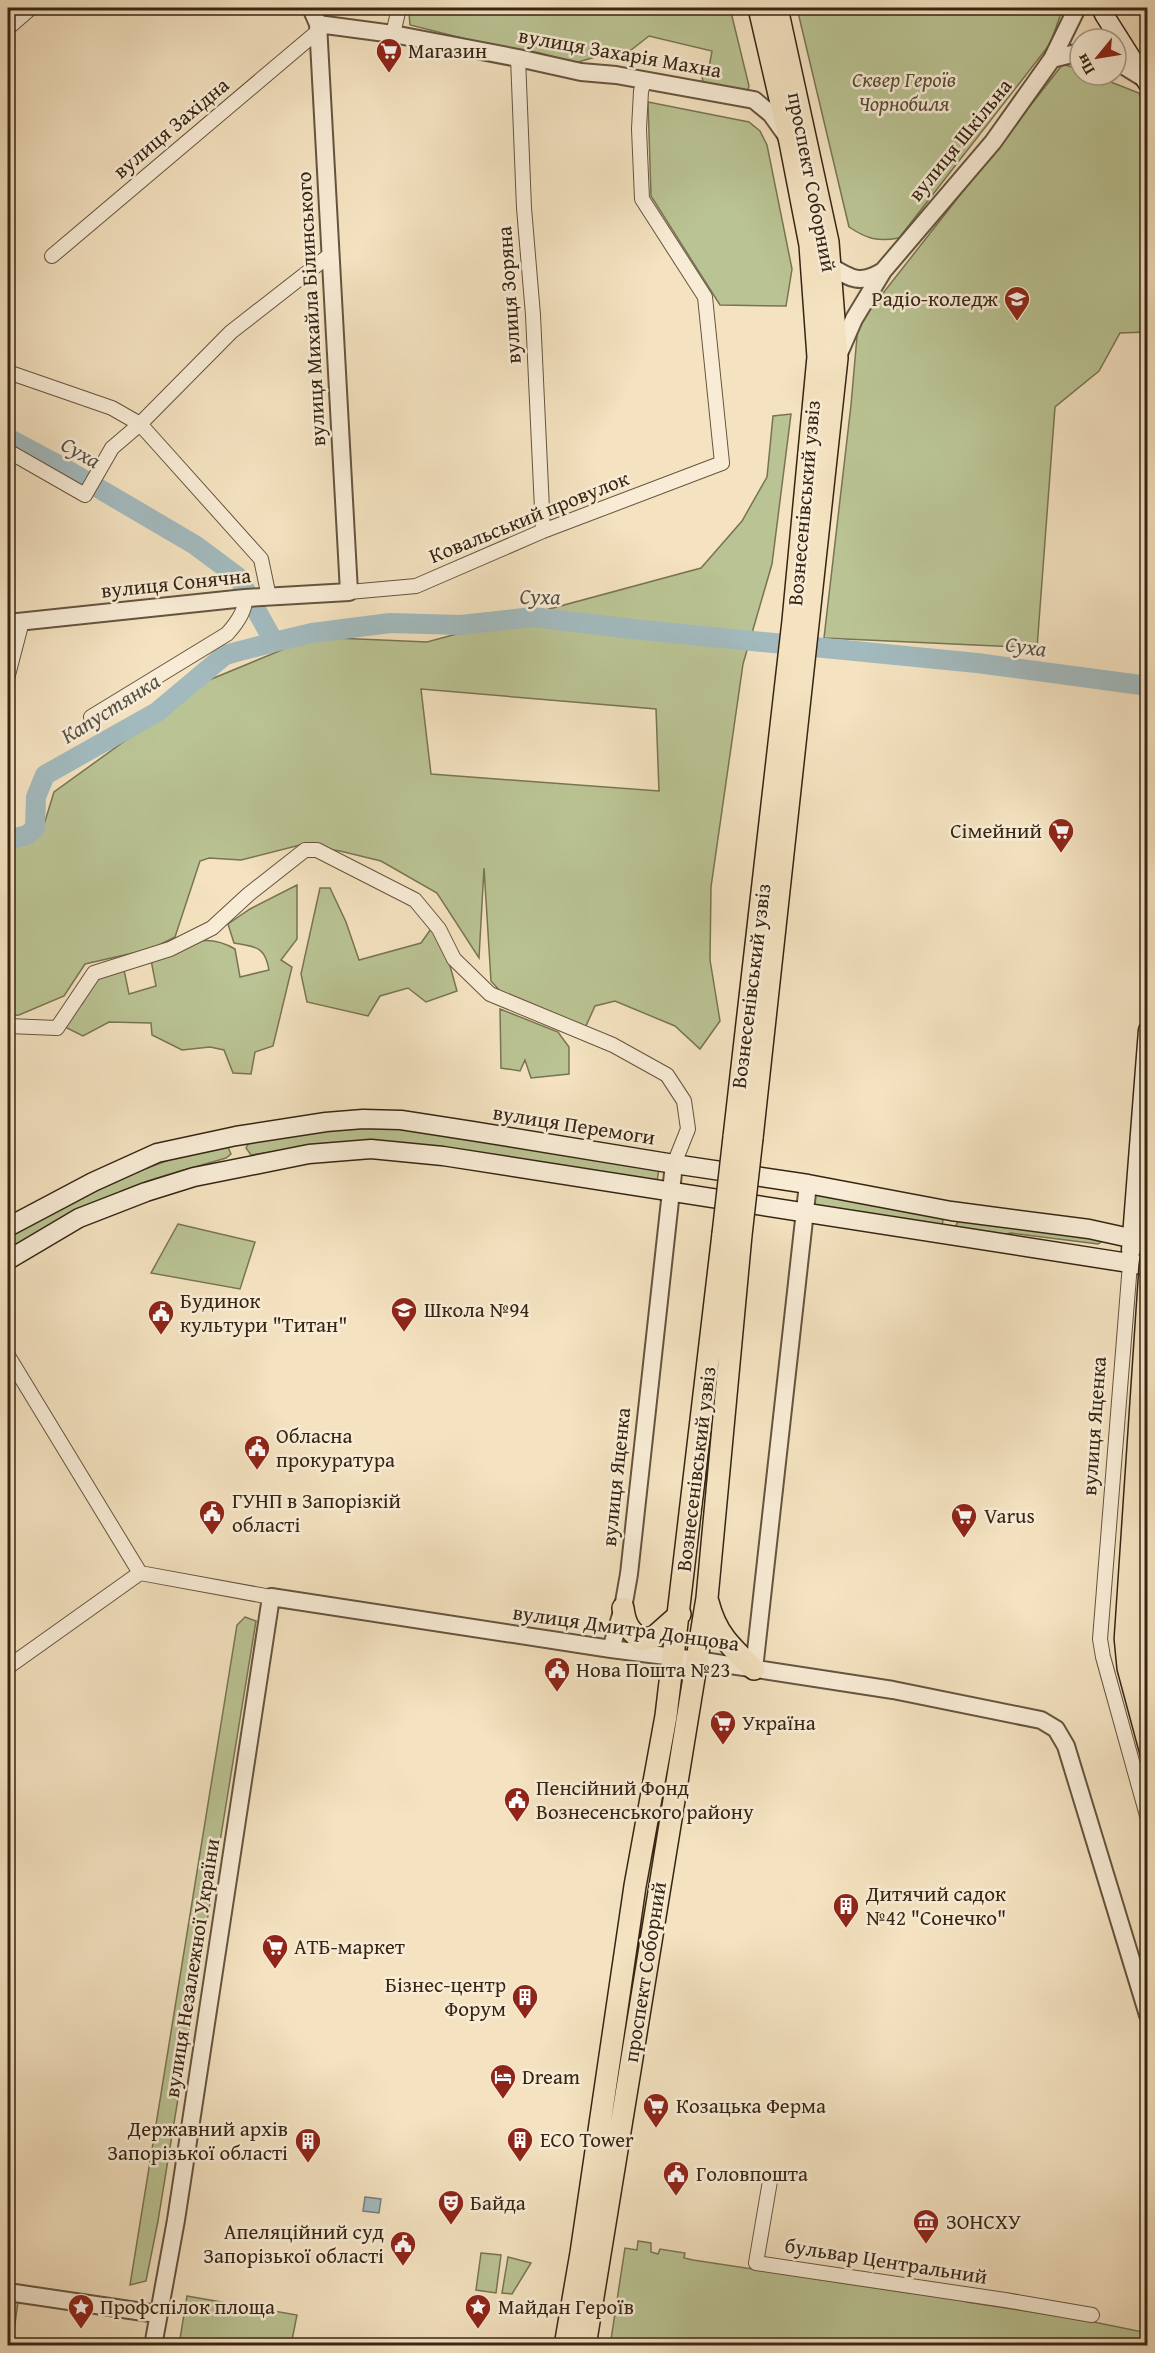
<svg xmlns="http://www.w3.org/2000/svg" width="1155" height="2353" font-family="'Gentium Book Plus',serif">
	<rect width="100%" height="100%" fill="#f4e2c0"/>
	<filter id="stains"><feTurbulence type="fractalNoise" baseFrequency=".00333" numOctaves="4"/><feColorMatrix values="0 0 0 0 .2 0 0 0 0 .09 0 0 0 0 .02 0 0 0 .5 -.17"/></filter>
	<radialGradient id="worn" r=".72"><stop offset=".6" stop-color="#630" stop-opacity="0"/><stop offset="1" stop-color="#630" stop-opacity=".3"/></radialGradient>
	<path fill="#bac393" stroke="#787453" stroke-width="1.5" fill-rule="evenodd" d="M412 8H730L749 86 747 94 703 86 702 74 708 73 712 51 649 36 626 54 606 49 602 55 575 63 540 53 478 42 410 25 409 13Z
		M797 8H1063L1050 44 899 238C878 242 867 239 849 227Z
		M1063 64 1080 70V75H1093L1139 93 1148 123 1147 332 1120 333 1099 371 1055 407 1037 648 824 638 851 405 858 325Z
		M648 102 749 122 760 131 767 145 792 269 786 306 720 305 651 196Z
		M791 414 772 564 743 664 711 887 710 960 720 1021 700 1049 675 1026 615 1001 595 1006 585 1028 500 991 491 981 484 868 479 958 437 893 381 861 340 851 300 845 241 860 209 858 200 861 175 937 151 949 85 964 64 996 19 1015 8 1016V845L42 831 54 792 209 680 313 637 427 642 701 568 742 521 767 477 773 416ZM421 689 656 709 659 791 431 774Z
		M297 885V939L281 960 292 967 273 1046 255 1052 251 1074 233 1073 224 1050 210 1047 182 1050 152 1035 151 1023 109 1022 83 1036 59 1024 82 1004 97 979 124 970 129 994 156 986 151 960C182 947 202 930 235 949L240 977 269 970C265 946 256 947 234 943L228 924 250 909Z
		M320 888H330L346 922 359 960 421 943 431 929 443 941 457 991 426 1002 408 988 380 996 368 1016 307 1002 301 974Z
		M500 1009 558 1032 569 1047V1074L531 1078 525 1060 520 1071 501 1068Z
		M375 1127 425 1130 659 1168 657 1182 312 1146 251 1155 246 1148 250 1141 311 1131Z
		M223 1145 228 1147 231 1154 226 1158C189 1169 150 1178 115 1194 78 1210 43 1231 8 1251V1235L89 1190 182 1155Z
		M815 1194 939 1214 943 1220 942 1226 814 1206 812 1198Z
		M959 1220 1101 1239V1242L1098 1244 1011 1233 989 1238 955 1227Z
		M178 1224 255 1242 240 1289 151 1273Z
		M245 1617 256 1621 158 2221 146 2281 130 2285 237 1625Z
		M638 2241 651 2243V2252L658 2254 660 2249 685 2253 684 2258 693 2260 909 2293 910 2290 967 2298V2302L1079 2319 1148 2333 1147 2346H610L625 2248 637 2250Z
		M481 2253 501 2255 496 2293 476 2290Z
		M508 2257 531 2263 512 2294 502 2293Z
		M187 2296 297 2315 291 2345H179Z
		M8 2300 18 2302 12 2345H8Z"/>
	<path fill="#a2babe" stroke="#777e7a" stroke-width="1.5" d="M365 2197 381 2199 379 2213 363 2211Z"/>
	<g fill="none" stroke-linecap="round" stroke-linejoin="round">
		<path stroke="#a2babe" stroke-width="20" d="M8 438 64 468 195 545 238 577 274 642 312 633 390 623 461 625 532 617 641 630 977 663 1148 686
			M8 840 27 835 35 828 36 797 45 775 157 712 225 655 274 642"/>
		<g stroke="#66543e" stroke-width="16">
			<path id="minor" d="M8 28 31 8
				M393 34 399 8
				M518 58 524 208 533 315 543 531
				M52 256 317 32
				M8 372 112 408 140 424 112 448 85 495 8 451
				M349 592 416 586 543 531 722 463 705 297 642 199 639 129 641 91 644 82
				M269 597 261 559 140 424 231 332 331 254
				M8 675 20 629 17 622
				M91 717 227 634C236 624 246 611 245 598
				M8 1026 57 1028 94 973 170 949 212 928 249 894 305 850H317L415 900 439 929 454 959 490 994 613 1045 667 1075 684 1101 688 1129 674 1164
				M1130 1264 1100 1639 1103 1657 1148 1819
				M8 1356 140 1573 271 1597
				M8 1667 140 1573
				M770 2181 756 2263 1005 2300 1092 2315"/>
		</g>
		<g stroke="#66543e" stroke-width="20">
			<path id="tertiary" d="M311 8 318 24 393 34 518 58 581 72 616 75 754 100 771 114 786 135
				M1052 59 1080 52
				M1116 61 1145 79
				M830 266C851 279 861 285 883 271
				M837 358 854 319 883 271 993 142 1052 59 1077 8
				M8 623 245 598 349 592 318 24
				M611 1649 623 1608 629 1574 674 1164
				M754 1669 808 1184
				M8 2292 157 2314
				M153 2346 176 2220 271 1597 611 1649 697 1660 893 1690 1041 1720 1056 1729 1066 1746 1148 2015"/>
		</g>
		<g stroke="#362513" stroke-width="21">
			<path id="secondary" d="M1101 8 1105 16 1148 84
				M8 1227 93 1182 157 1153 236 1136 326 1122 363 1119 401 1120 472 1131 674 1164 808 1184 951 1211 1089 1229 1148 1242
				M1131 1250 1148 1030
				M8 1260 79 1218 146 1192 194 1177 309 1154 371 1149 443 1156 1148 1266"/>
		</g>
		<g stroke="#362513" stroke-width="24">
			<path id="primary" d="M734 1137 793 621 818 357 810 245 790 142 759 8
				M752 1138 837 358 828 242 777 8
				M708 1602C716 1634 731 1647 754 1669
				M623 1608C625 1624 629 1630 641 1640L654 1637 680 1614
				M565 2346 581 2253 635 1886 666 1716 723 1234
				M585 2346 707 1598 741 1235"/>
		</g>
		<use href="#minor" stroke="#f8ecd6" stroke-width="14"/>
		<use href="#tertiary" stroke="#f8ecd6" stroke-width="16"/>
		<use href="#secondary" stroke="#f8ecd6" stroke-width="18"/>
		<use href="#primary" stroke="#f4e2c0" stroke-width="21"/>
		<path stroke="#362513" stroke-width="1.5" d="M1148 1200 1139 1265 1114 1639 1117 1670 1148 1785"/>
		<g stroke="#362513" stroke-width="24" stroke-linecap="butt">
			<path id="primary-bridge" d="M723 1234 734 1137
				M741 1235 752 1138"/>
		</g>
		<use href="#primary-bridge" stroke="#f4e2c0" stroke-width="21"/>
	</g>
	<defs>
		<g id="supermarket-pin" transform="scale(1.35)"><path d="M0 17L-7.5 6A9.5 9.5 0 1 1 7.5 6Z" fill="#8f2418" stroke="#f8ecd6"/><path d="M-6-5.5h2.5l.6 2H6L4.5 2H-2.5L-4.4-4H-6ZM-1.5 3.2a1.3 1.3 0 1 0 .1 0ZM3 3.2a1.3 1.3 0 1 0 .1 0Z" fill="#fff"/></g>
		<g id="university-pin" transform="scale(1.35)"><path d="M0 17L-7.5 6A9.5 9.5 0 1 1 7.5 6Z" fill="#8f2418" stroke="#f8ecd6"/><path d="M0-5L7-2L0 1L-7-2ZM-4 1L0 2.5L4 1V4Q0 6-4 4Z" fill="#fff"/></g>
		<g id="school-pin" transform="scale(1.35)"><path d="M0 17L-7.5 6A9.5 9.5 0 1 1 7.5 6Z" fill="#8f2418" stroke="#f8ecd6"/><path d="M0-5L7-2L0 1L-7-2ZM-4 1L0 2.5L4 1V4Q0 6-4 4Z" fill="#fff"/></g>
		<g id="civic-pin" transform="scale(1.35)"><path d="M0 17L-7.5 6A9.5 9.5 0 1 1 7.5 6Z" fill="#8f2418" stroke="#f8ecd6"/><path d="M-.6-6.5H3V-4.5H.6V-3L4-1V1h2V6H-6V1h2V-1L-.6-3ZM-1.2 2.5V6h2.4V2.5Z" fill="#fff"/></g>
		<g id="building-pin" transform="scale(1.35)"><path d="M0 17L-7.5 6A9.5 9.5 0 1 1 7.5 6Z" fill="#8f2418" stroke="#f8ecd6"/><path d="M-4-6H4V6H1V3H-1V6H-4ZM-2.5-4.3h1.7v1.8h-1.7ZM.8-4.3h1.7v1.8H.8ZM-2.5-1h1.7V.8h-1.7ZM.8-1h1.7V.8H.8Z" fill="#fff"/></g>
		<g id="hotel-pin" transform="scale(1.35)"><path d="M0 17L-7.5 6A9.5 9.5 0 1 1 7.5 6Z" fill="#8f2418" stroke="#f8ecd6"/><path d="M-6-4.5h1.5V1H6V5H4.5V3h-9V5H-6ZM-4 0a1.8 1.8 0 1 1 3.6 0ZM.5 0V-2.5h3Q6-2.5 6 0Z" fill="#fff"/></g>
		<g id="theatre-pin" transform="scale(1.35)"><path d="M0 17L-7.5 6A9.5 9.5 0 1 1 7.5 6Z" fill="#8f2418" stroke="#f8ecd6"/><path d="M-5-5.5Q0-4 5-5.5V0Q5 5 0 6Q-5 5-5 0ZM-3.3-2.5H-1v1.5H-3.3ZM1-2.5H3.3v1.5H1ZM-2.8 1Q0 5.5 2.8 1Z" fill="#fff"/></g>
		<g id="museum-pin" transform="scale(1.35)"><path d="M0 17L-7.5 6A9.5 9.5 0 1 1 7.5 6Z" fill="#8f2418" stroke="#f8ecd6"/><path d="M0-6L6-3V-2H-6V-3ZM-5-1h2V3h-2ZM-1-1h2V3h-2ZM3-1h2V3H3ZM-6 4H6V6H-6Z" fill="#fff"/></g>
		<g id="sight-pin" transform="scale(1.35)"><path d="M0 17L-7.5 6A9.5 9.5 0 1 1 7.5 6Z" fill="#8f2418" stroke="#f8ecd6"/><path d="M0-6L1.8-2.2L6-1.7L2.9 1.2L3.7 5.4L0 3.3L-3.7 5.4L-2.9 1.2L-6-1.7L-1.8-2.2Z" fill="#fff"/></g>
	</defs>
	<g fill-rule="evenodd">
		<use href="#supermarket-pin" x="389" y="51"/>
		<use href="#university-pin" x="1017" y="299"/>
		<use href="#supermarket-pin" x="1061" y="831"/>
		<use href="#school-pin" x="404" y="1310"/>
		<use href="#civic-pin" x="161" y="1313"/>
		<use href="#civic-pin" x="257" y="1448"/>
		<use href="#civic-pin" x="212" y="1513"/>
		<use href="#supermarket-pin" x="964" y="1516"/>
		<use href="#civic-pin" x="557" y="1670"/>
		<use href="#supermarket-pin" x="723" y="1723"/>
		<use href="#civic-pin" x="517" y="1800"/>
		<use href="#building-pin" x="846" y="1906"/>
		<use href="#supermarket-pin" x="275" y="1947"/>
		<use href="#building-pin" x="525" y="1997"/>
		<use href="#hotel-pin" x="503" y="2077"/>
		<use href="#supermarket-pin" x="656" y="2106"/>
		<use href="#building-pin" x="520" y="2140"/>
		<use href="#building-pin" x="308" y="2141"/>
		<use href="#civic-pin" x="676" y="2174"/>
		<use href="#theatre-pin" x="451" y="2203"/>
		<use href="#museum-pin" x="926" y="2222"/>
		<use href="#civic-pin" x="403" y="2244"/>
		<use href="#sight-pin" x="81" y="2307"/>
		<use href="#sight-pin" x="478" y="2307"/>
	</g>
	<g text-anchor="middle" stroke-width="5" stroke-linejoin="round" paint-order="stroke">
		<g font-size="21" fill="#362513" stroke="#f8ecd6" text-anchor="start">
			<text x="408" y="58">Магазин</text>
			<text x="998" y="306" text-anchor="end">Радіо-коледж</text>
			<text x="1042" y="838" text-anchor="end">Сімейний</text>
			<text x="180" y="1308">Будинок<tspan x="180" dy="24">культури "Титан"</tspan></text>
			<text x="424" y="1317">Школа №94</text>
			<text x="276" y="1443">Обласна<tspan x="276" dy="24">прокуратура</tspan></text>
			<text x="232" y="1508">ГУНП в Запорізкій<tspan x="232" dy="24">області</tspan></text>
			<text x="984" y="1523">Varus</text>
			<text x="576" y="1677">Нова Пошта №23</text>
			<text x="742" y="1730">Україна</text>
			<text x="536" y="1795">Пенсійний Фонд<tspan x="536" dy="24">Вознесенського району</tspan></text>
			<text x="866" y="1901">Дитячий садок<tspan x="866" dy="24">№42 "Сонечко"</tspan></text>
			<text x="294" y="1954">АТБ-маркет</text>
			<text x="506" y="1992" text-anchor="end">Бізнес-центр<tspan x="506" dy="24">Форум</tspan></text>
			<text x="522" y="2084">Dream</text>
			<text x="676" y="2113">Козацька Ферма</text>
			<text x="288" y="2136" text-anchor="end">Державний архів<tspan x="288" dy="24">Запорізької області</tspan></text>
			<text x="540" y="2147">ECO Tower</text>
			<text x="696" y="2181">Головпошта</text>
			<text x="470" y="2210">Байда</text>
			<text x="946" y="2229">ЗОНСХУ</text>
			<text x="384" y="2239" text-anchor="end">Апеляційний суд<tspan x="384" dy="24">Запорізької області</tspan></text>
			<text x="100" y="2314">Профспілок площа</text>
			<text x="498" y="2314">Майдан Героїв</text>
		</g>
		<g font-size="21" fill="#362513" stroke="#f8ecd6">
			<text transform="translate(620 53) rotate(10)" y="7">вулиця Захарія Махна</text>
			<text transform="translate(171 128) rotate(-40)" y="7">вулиця Західна</text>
			<text transform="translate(960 140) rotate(-51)" y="7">вулиця Шкільна</text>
			<text transform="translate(812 182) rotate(79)" y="7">проспект Соборний</text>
			<text transform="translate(509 295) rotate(-94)" y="7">вулиця Зоряна</text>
			<text transform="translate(311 309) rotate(-93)" y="7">вулиця Михайла Білинського</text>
			<text transform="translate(804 503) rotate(-85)" y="7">Вознесенівський узвіз</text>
			<text transform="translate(529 517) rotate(-22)" y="7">Ковальський провулок</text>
			<text transform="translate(176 583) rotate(-6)" y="7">вулиця Сонячна</text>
			<text transform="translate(751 986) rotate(-83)" y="7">Вознесенівський узвіз</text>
			<text transform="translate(574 1125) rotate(9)" y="7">вулиця Перемоги</text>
			<text transform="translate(1094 1426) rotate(-86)" y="7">вулиця Яценка</text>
			<text transform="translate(696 1469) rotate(-83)" y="7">Вознесенівський узвіз</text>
			<text transform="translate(616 1477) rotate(-84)" y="7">вулиця Яценка</text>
			<text transform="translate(626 1628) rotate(8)" y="7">вулиця Дмитра Донцова</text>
			<text transform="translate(192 1968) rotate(-81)" y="7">вулиця Незалежної України</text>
			<text transform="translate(645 1972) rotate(-81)" y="7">проспект Соборний</text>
			<text transform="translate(886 2261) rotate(9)" y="7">бульвар Центральний</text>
		</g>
		<g font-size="21" font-style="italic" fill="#574c33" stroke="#f8ecd6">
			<text x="904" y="87">Сквер Героїв<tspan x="904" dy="24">Чорнобиля</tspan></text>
		</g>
		<g font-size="22" font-style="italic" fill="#565246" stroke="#f8ecd6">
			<text transform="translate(81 452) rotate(30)" y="8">Суха</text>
			<text transform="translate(540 596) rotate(1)" y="8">Суха</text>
			<text transform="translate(1026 646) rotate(8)" y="8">Суха</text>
			<text transform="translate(110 708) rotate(-32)" y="8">Капустянка</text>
		</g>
	</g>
	<rect width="1155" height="2353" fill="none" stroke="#f4e2c0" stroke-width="30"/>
	<rect x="9" y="9" width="1137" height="2335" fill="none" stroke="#362513" stroke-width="3"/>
	<rect x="15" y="15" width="1125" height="2323" fill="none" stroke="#362513" stroke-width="1.5"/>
	<g transform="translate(1098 57) rotate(240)"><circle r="28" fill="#f8ecd6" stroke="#aa9c88" stroke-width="1.5"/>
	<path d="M0-4.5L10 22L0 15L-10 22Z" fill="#8f2418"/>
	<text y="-9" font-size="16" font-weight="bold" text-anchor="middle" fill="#362513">Пн</text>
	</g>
	<rect width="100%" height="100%" filter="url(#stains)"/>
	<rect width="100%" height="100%" fill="url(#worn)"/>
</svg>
